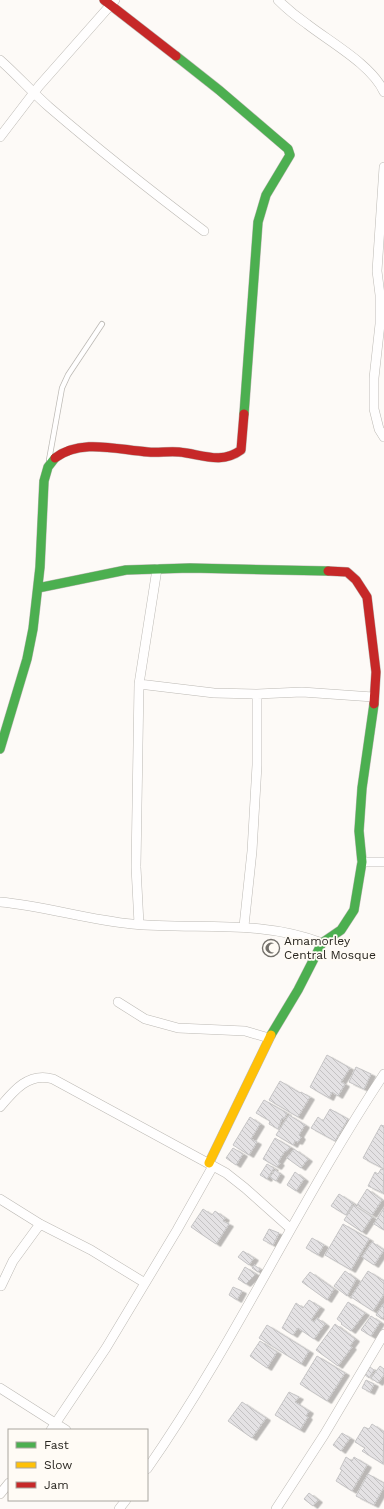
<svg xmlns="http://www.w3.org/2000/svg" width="384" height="1509" font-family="'Work Sans',sans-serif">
	<defs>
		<pattern id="building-back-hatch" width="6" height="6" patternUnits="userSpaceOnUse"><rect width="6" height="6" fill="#e4e2e4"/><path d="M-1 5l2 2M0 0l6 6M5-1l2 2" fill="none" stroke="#c4c2c3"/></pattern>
		<filter id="shadow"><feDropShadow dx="4.5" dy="2.5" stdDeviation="0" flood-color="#0004"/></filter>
	</defs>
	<rect width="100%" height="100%" fill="#fdfaf7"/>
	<path fill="url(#building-back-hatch)" stroke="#c5c4c5" filter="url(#shadow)" d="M327 1055 350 1068 341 1082 345 1084 338 1096 332 1092 329 1098 310 1087Z
		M356 1067 371 1074 364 1089 349 1082Z
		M280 1081 300 1093 301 1092 310 1097 298 1117 269 1100Z
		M264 1100 287 1113 284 1119 282 1118 278 1129 269 1124 270 1121 256 1113Z
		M330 1109 348 1119 335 1141 311 1128 318 1117 323 1121Z
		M289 1115 305 1125 299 1135 301 1137 298 1142 295 1141 293 1145 276 1135Z
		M250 1117 260 1124 251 1139 257 1142 249 1155 233 1145Z
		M381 1125 384 1126V1169L363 1158Z
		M275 1138 290 1147 286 1152 285 1151 278 1162 280 1163 277 1167 263 1159Z
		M233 1148 243 1154 236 1165 226 1158Z
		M294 1149 308 1159 301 1168 287 1158Z
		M267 1164 274 1168 267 1179 260 1175Z
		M381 1169 384 1170 383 1193 368 1186 375 1172 378 1174Z
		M275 1170 280 1174 276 1181 270 1177Z
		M295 1172 304 1179 296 1191 287 1185Z
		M367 1189 382 1200 372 1215 357 1205Z
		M339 1194 353 1203 346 1215 331 1206Z
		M354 1205 372 1217 362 1232 344 1220Z
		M384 1208V1230L374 1224Z
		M203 1209 212 1215 215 1211 225 1218 223 1221 229 1224 216 1244 191 1227Z
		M343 1224 369 1239 351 1270 325 1255Z
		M269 1229 279 1233 273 1245 263 1240Z
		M312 1238 324 1245 318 1255 306 1248Z
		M372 1242 384 1250 374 1265 362 1257Z
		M243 1251 254 1258 249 1265 238 1257Z
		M254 1265 260 1269 258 1272 252 1268Z
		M245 1267 256 1274 246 1284 238 1279Z
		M345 1271 356 1279 347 1296 334 1286Z
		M368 1271 384 1281V1294L373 1311 351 1297Z
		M310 1272 334 1289 327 1300 302 1282Z
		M233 1287 242 1291 237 1300 229 1295Z
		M309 1300 320 1307 311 1320 314 1322 317 1318 325 1324 314 1339 298 1328 293 1335 282 1328 296 1303 303 1308Z
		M348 1302 365 1313 351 1331 341 1324 342 1323 337 1319Z
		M384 1303V1316L382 1319 376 1315Z
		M371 1316 380 1322 371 1336 361 1330Z
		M335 1324 355 1339 350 1346 352 1347 338 1366 316 1350Z
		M267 1325 309 1351 301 1364 259 1338Z
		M260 1341 277 1352 267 1368 250 1356Z
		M317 1356 345 1373 327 1401 300 1384Z
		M380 1366 384 1369V1375L378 1383 371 1378Z
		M370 1367 374 1370 369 1378 364 1374Z
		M366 1380 374 1384 370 1392 362 1388Z
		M289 1392 299 1397 295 1402 309 1411 306 1416 308 1417 300 1430 275 1415Z
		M242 1402 266 1418 252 1438 228 1421Z
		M372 1424 384 1432 383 1464 362 1451 365 1448 355 1442 364 1427 369 1429Z
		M342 1433 350 1438 341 1451 333 1445Z
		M346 1457 352 1461 354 1457 367 1465 352 1491 336 1481 342 1470 340 1469Z
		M368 1474 384 1483V1487L374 1505 356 1496Z
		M309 1493 318 1500 313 1506 304 1499Z"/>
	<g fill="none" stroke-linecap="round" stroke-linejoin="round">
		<g stroke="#bcb9b4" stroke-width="6">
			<path id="lane" d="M49 460 62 388 68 375 102 324"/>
		</g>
		<g stroke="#bcb9b4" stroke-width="10">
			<path id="street" d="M278 0C287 9 297 17 307 24 330 42 372 65 384 92
				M0 60C17 75 32 92 49 107 99 150 151 191 204 231
				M0 137 39 86 115 0
				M384 167 377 271 380 295V324L374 378V409L379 429 384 437
				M139 684 214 693 257 694 302 692 373 697
				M362 862H384
				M0 902C45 906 88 920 132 924 196 930 261 919 322 943
				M139 924 136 867 139 684 157 569
				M244 926 252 851 257 765V694
				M118 1002 145 1019 178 1028 245 1031 269 1038
				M0 1107C14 1090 29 1072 53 1079L226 1173 245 1188 291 1229
				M0 1199 40 1224 91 1250 145 1283
				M1 1286 13 1261 40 1224
				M0 1388 66 1430
				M51 1430 106 1348 177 1230 213 1166
				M147 1469C235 1343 299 1202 384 1074
				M0 1494 9 1483
				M119 1509 126 1500
				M276 1509 324 1435 384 1334"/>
		</g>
		<g stroke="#bcb9b4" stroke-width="10">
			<path id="fast" d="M176 56 219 90 288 149 290 155 266 195 258 222 244 414
				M38 588 126 570 190 568 328 571
				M0 749 27 659 33 629 40 567 44 481 48 467 55 458
				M271 1035 298 990 322 943 341 930 354 910 362 862 359 831 362 788 374 704"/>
		</g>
		<g stroke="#bcb9b4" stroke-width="10">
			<path id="slow" d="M209 1163 271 1035"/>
		</g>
		<g stroke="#bcb9b4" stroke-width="10">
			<path id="jam" d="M104 0 176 56
				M55 458C81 438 118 450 148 452 158 453 169 451 179 452 201 454 221 465 241 450L244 414
				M328 571 347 572 356 580 367 597 376 672 374 704"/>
		</g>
		<use href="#lane" stroke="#fffefe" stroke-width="4.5"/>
		<use href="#street" stroke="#fffefe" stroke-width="9"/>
		<use href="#fast" stroke="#4caf50" stroke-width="9"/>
		<use href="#slow" stroke="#ffc107" stroke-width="9"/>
		<use href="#jam" stroke="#c62828" stroke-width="9"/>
	</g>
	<defs>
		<g id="mosque-ring" transform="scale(0.9)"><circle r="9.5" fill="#fffbf5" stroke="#73706b" stroke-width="1.5"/><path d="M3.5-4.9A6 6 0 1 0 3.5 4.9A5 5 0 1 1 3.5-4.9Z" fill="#73706b"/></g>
	</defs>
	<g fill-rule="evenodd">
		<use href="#mosque-ring" x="271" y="948"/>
	</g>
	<g text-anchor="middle" stroke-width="3.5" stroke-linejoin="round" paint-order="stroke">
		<g font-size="12" fill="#292620" stroke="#fffbf5" text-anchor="start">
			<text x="284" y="945">Amamorley<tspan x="284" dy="14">Central Mosque</tspan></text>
		</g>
	</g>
	<rect x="8" y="1429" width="140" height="72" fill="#fffbf5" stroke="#a9a6a0"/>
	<rect x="16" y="1442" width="20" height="6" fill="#4caf50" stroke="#a9a6a0"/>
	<text x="44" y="1449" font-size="12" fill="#292620">Fast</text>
	<rect x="16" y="1462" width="20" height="6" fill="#ffc107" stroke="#a9a6a0"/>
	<text x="44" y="1469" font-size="12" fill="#292620">Slow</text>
	<rect x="16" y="1482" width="20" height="6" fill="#c62828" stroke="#a9a6a0"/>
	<text x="44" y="1489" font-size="12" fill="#292620">Jam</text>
</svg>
